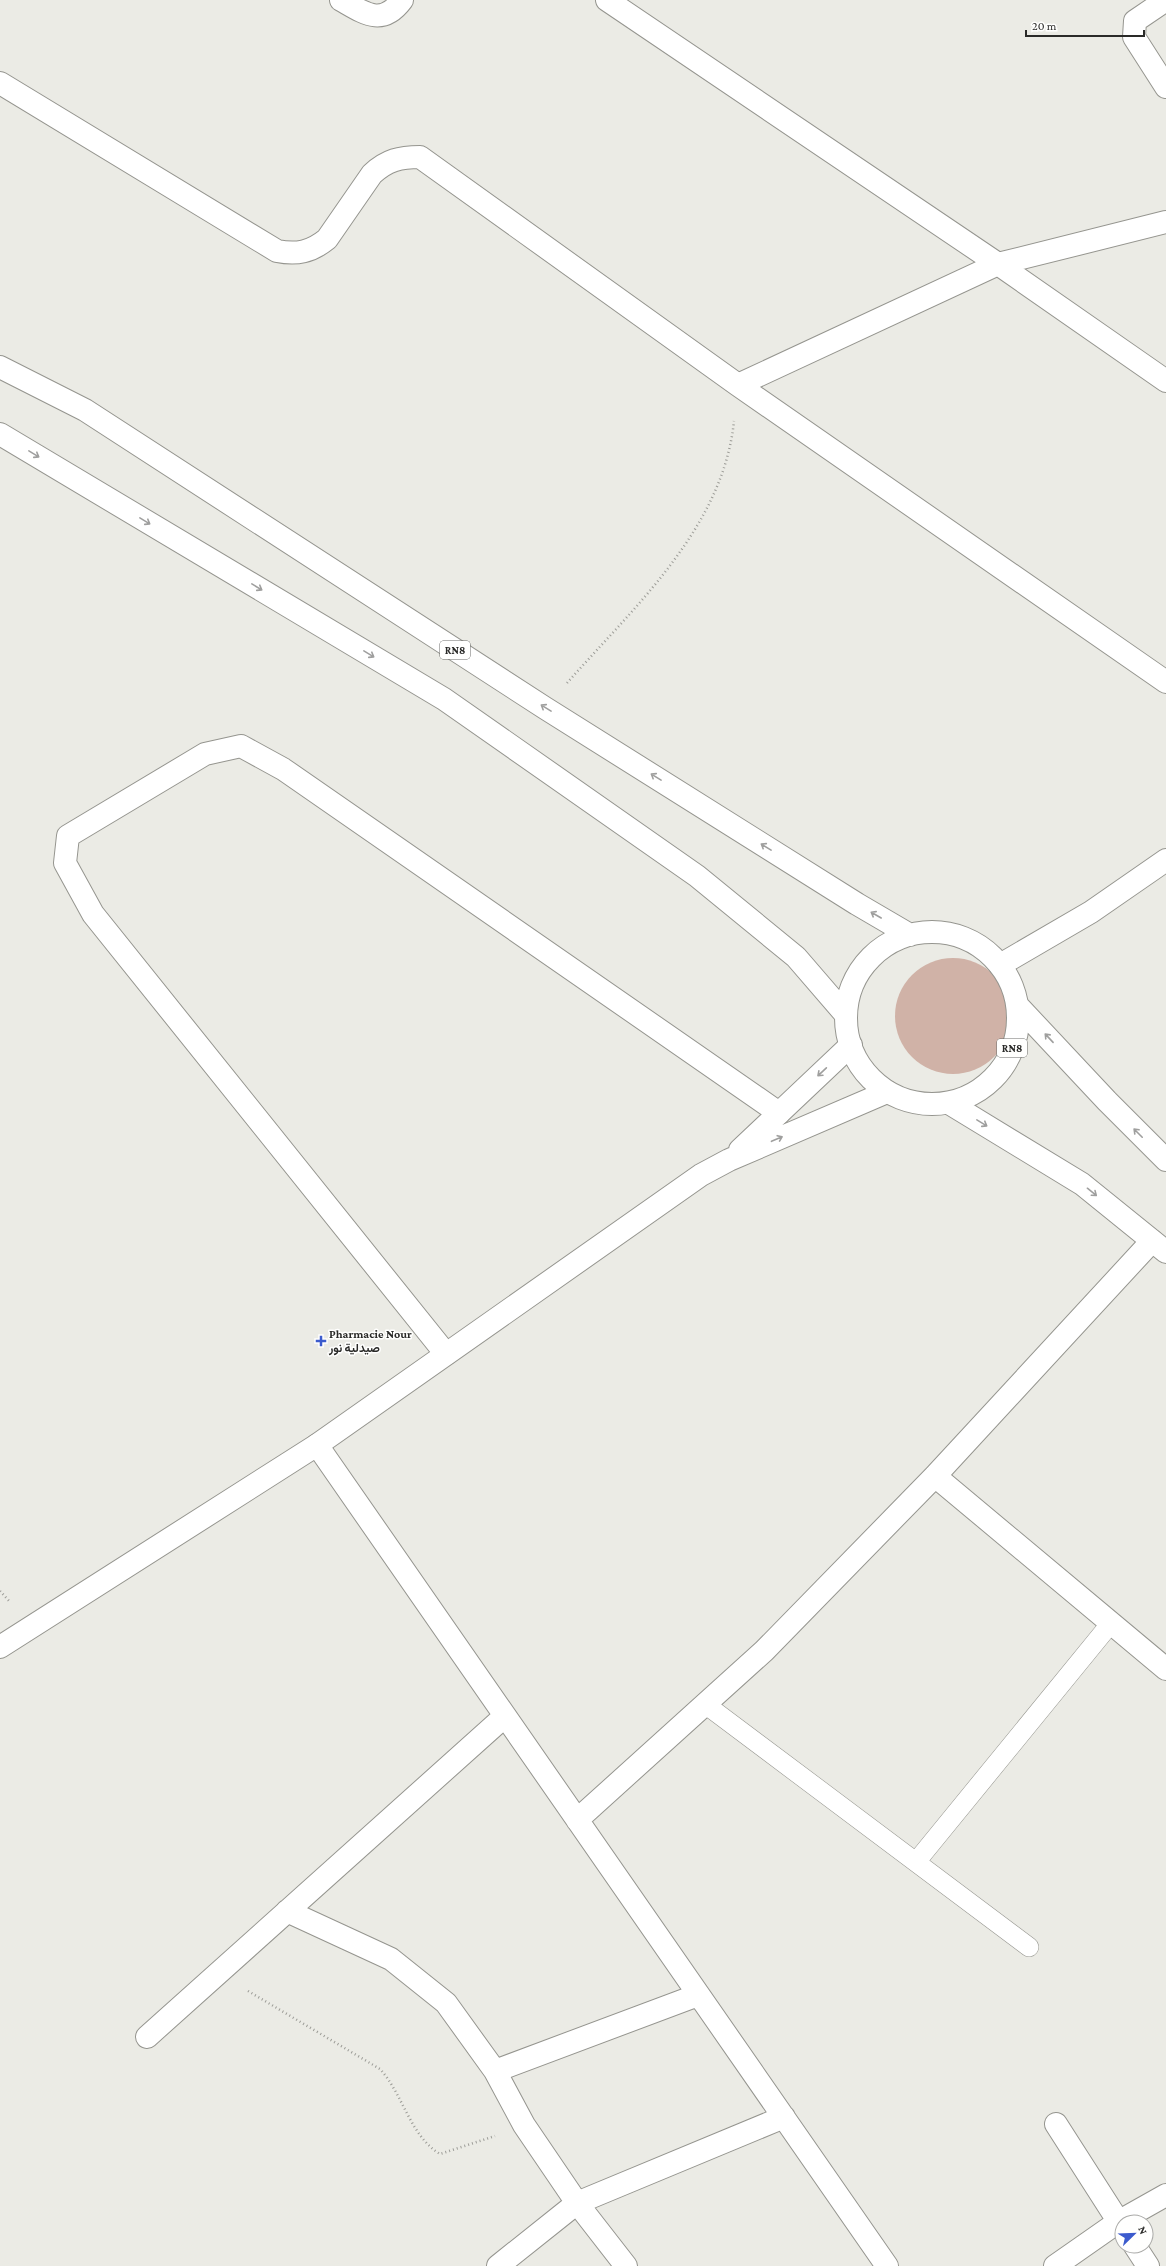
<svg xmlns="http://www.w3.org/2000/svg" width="1166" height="2266" font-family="'Crimson Pro',Vazirmatn,serif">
	<rect width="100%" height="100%" fill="#ebebe5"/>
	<path fill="#d0b2a7" d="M895 1016a58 58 0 1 1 116 0a58 58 0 1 1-116 0Z"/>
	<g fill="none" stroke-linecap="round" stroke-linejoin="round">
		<g stroke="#95958f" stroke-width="20">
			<path id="lane" d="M705 1704 1029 1947
				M916 1862 1111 1623"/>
		</g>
		<g stroke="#95958f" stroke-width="24">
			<path id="street" d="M341 0C364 13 382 27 402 0
				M607 0 998 264 1166 381
				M1166 0 1135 21 1134 37 1166 87
				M0 83 277 251C297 255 311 252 327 239L372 174C387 160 400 157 420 157L738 385 1166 682
				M738 385 998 264 1166 222
				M446 1354 93 914 65 863 68 836 205 754 241 746 283 769 779 1113
				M317 1445 887 2266
				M935 1476 1166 1669
				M577 1820 764 1651 935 1476 1152 1241
				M287 1911 391 1959 446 2003 495 2071 524 2125 577 2203 626 2266
				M147 2037 505 1716
				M495 2071 698 1995
				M1056 2124 1122 2227
				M1135 2246 1148 2266
				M498 2266 577 2203 784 2117
				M1055 2266 1118 2222 1166 2195"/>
		</g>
		<g stroke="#95958f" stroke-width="24">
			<path id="secondary" d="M1000 965 1091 912 1166 860
				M740 1150 851 1045
				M0 1647 317 1445 701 1175 729 1160 887 1092"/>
		</g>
		<g stroke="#95958f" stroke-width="24">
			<path id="primary" d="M0 367 85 410 545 708 857 904 910 935
				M0 434 444 699 697 876 796 957 846 1015
				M846 1018a86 86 0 1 1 172 0a86 86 0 1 1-172 0Z
				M1017 1005 1107 1101 1166 1160
				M949 1103 1082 1184 1166 1252"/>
		</g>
		<path stroke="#9c9c97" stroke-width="2.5" stroke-dasharray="1 3" stroke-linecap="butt" d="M567 683C634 607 723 528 734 421
			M0 1591 10 1602
			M248 1991 380 2069C403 2094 410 2136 440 2154L495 2136"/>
		<use href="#lane" stroke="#fff" stroke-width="19"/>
		<use href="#street" stroke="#fff" stroke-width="22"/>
		<use href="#secondary" stroke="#fff" stroke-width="22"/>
		<use href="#primary" stroke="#fff" stroke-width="22"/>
	</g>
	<defs><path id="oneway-shaft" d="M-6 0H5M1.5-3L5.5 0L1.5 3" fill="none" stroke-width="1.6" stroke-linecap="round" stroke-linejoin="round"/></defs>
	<g stroke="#9f9f9e">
		<use href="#oneway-shaft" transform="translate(34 454) rotate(31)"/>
		<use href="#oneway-shaft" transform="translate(145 521) rotate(31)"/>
		<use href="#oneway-shaft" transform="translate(257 587) rotate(31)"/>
		<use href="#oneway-shaft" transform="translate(369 654) rotate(31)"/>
		<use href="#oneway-shaft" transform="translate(546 708) rotate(-148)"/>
		<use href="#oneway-shaft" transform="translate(656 777) rotate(-148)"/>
		<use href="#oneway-shaft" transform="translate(766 847) rotate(-148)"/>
		<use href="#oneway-shaft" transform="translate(876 915) rotate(-150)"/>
		<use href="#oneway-shaft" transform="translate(1049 1038) rotate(-133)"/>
		<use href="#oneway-shaft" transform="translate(822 1072) rotate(137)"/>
		<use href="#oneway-shaft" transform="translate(982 1123) rotate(31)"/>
		<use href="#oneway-shaft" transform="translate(1138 1133) rotate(-135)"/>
		<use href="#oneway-shaft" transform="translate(777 1139) rotate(-23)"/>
		<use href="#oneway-shaft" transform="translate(1092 1192) rotate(39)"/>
	</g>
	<path fill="#3c5bcd" stroke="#fffffe" stroke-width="1.5" d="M319 1335h4v4h4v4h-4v4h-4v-4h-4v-4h4z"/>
	<g text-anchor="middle" stroke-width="3" stroke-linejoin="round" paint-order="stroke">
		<g fill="#fffffe" stroke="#6a6a68" stroke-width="1">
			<rect x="440" y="641" width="30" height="18" rx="3"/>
			<rect x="997" y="1039" width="30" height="18" rx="3"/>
		</g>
		<g font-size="11" font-weight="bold" fill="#2a2a28">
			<text x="455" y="654">RN8</text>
			<text x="1012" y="1052">RN8</text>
		</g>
		<g font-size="12" font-weight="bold" fill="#2a2a28" stroke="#fffffe" text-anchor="start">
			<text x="329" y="1338">Pharmacie Nour<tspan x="329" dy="14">صيدلية نور</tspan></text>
		</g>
	</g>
	<g transform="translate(1134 2234) rotate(67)"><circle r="19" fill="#fffffe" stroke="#aaaaa8"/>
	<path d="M0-3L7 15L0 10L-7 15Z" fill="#3c5bcd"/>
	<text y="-6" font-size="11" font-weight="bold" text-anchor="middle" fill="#2a2a28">N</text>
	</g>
	<path d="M1026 30v6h118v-6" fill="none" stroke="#2a2a28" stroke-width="2"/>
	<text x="1032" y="30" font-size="12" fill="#2a2a28" stroke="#fffffe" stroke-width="3" paint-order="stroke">20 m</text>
</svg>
